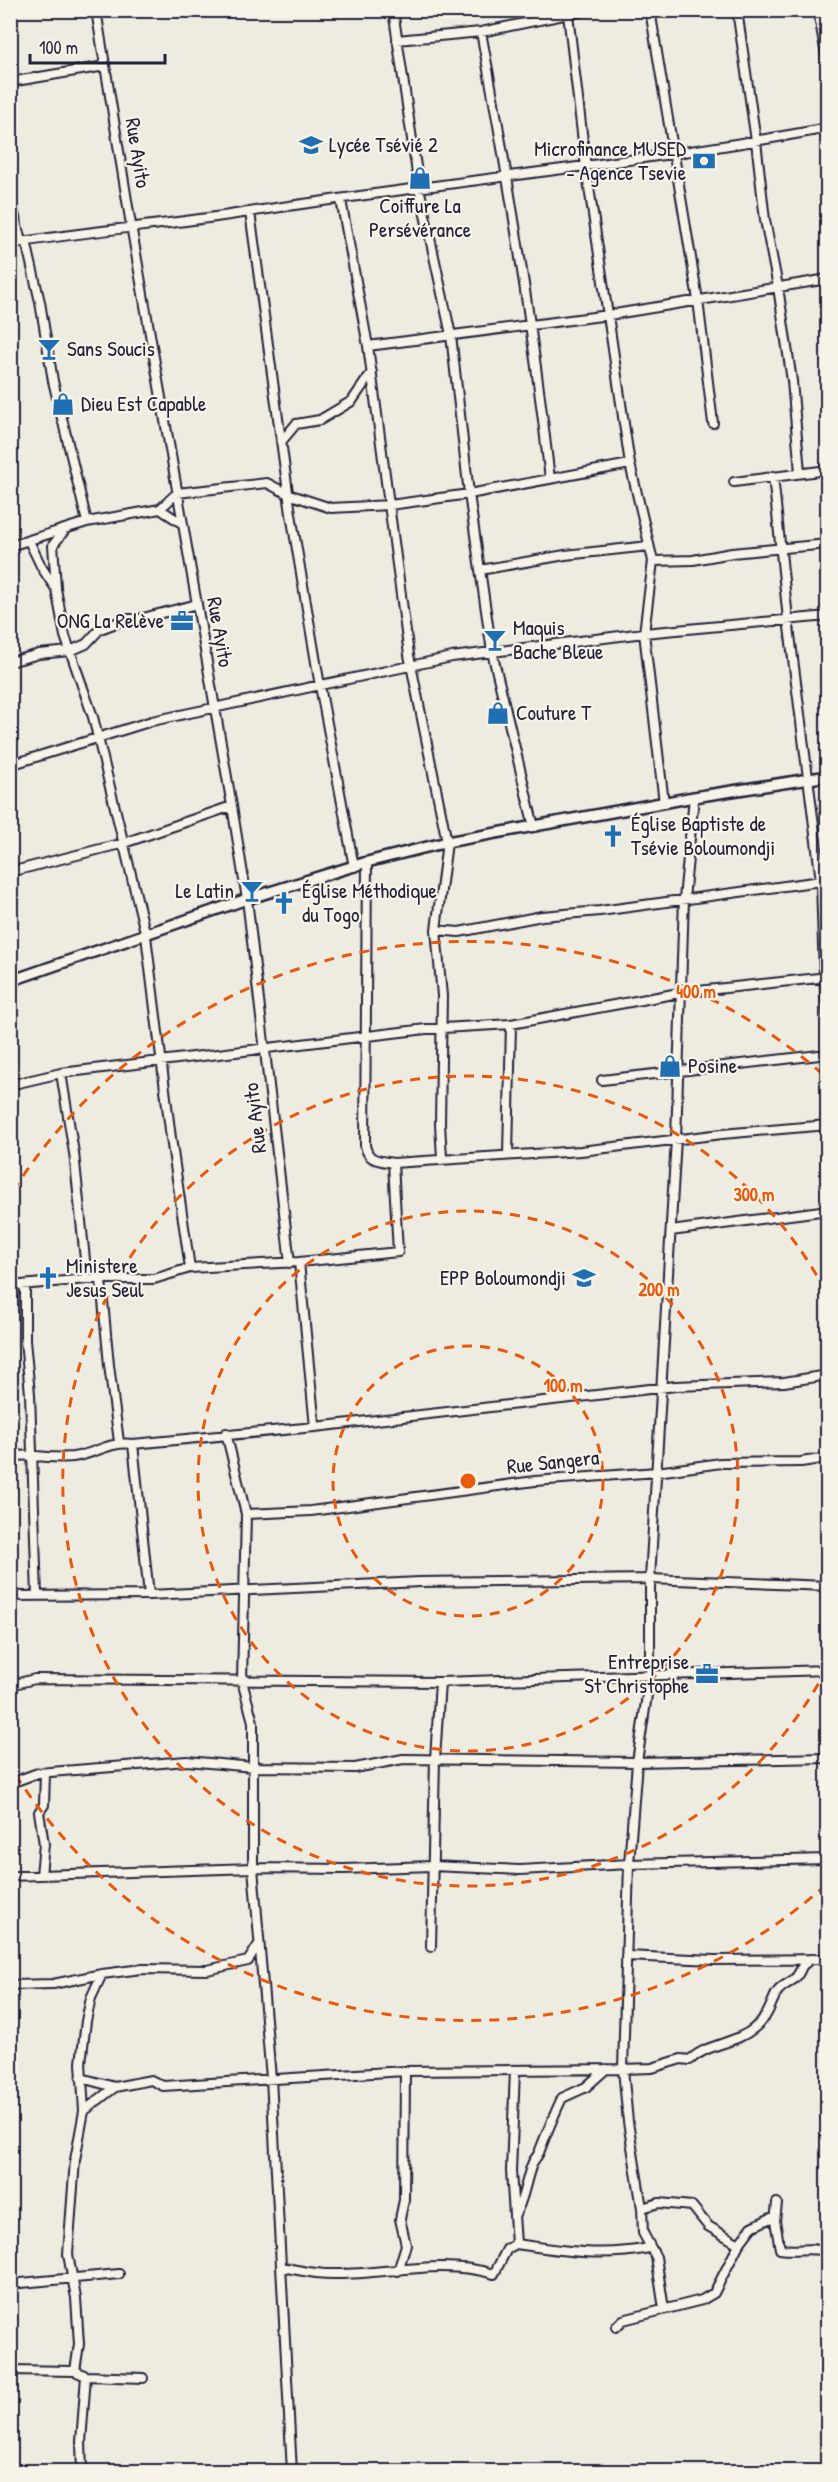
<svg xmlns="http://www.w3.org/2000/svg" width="838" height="2482" font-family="'Patrick Hand',sans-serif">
	<rect width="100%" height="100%" fill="#eeebe1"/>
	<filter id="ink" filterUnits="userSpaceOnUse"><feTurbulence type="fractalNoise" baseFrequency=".0167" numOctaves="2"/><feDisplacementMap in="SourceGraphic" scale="12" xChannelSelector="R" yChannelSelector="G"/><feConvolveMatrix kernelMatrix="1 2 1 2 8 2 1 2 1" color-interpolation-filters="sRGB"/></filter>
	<g filter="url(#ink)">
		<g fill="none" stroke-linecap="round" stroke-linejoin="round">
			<g stroke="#22223b" stroke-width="12">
				<path id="minor" d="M96 10 131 225 232 806 247 899 290 1263
					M393 10 419 187 451 335 469 494 492 652 534 827
					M650 10 698 300 713 423
					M737 10 756 141 765 220 778 287 792 381 800 472
					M818 10 828 67
					M568 14 586 167 630 464 653 561 644 633 664 803
					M481 32C509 180 533 329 550 479
					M397 40 481 32 588 10
					M10 82 105 66
					M10 197 21 242
					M341 200 368 346 409 655 447 842 436 930 442 996 440 1124 442 1158
					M250 212 291 514 320 686 354 867
					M26 241 40 302 53 381 87 522
					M10 244C90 230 170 225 249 212 441 182 636 164 828 128
					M368 346 609 315 828 279
					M281 442 296 424 320 420 352 401 372 372
					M773 476 788 619 821 881 828 880
					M734 482 828 470
					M160 509 177 493 267 483 288 494 331 508 390 505 469 494 630 464
					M29 541 42 568 56 589 65 636 93 717 146 936 171 1138 190 1268
					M10 546 87 522 160 509 183 524
					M653 561 693 560 732 553 828 544
					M480 570 565 555 649 546
					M56 587 53 545 64 531
					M10 662 39 654 70 651 86 644 100 629 127 619H139L197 604
					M10 765 152 721 452 657 644 633 828 616
					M367 862 365 1145C368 1162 379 1160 393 1163
					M10 872 124 843 232 806
					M436 930 459 932 542 916 600 911 821 881 824 977 828 1022
					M61 1073 74 1153 87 1279
					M602 1080 828 1054
					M10 1085 61 1073 426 1029 511 1024 679 993 828 977
					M508 1154 511 1024
					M671 1231 828 1210
					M299 1262 315 1427
					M101 1280 109 1365 119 1442
					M25 1285V1340L30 1394 37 1596
					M10 1286 87 1279H154L190 1268 299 1262 398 1252 393 1163 581 1151 722 1134 828 1125
					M226 1433 246 1514 242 1681 253 1722V1868L271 2078 292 2472
					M10 1456C31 1454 53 1459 73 1457 95 1454 110 1441 133 1444
					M246 1514 311 1511 535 1481 657 1472 721 1463 801 1462 828 1458
					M149 1595 133 1444 315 1427 676 1386 784 1382 828 1375
					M10 1596 149 1595 420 1582 650 1579 828 1586
					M10 1685 35 1679 440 1682 828 1670
					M10 1781H16L38 1773 187 1761 253 1767 355 1768 403 1759 637 1762 828 1758
					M41 1875 44 1844 39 1812 44 1805 45 1773
					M10 1876 253 1868 344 1869 432 1866 520 1870 629 1864 828 1859
					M431 1947 435 1759 440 1682
					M626 1956 714 1960 828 1959
					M10 1985 53 1984 102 1974 142 1969 207 1970 248 1961 259 1944
					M515 2070 511 2171 516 2244
					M81 2078 115 2087 151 2080 163 2086 405 2071 623 2069 629 1864 637 1762 650 1675V1579L676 1139 684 899 694 797
					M84 2111 115 2087
					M777 2203 775 2221 780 2249C798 2252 811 2246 828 2252
					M642 2208 628 2122 623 2069 652 2068 681 2059 690 2060C708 2043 735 2044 753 2029 769 2016 768 2010 776 1994 780 1985 792 1983 797 1976 804 1966 798 1967 812 1959
					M514 2216C525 2199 525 2180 533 2162 535 2158 539 2155 540 2150 547 2132 554 2115 562 2098L586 2087 606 2069
					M281 2267C299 2270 318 2275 337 2274 389 2274 442 2258 494 2274L507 2249 516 2244C562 2251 604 2257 649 2248
					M398 2271 406 2245 400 2219 404 2200 405 2071
					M10 2284 119 2274
					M664 2309 656 2257 643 2233 642 2208 659 2203 692 2206 708 2226 739 2244
					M616 2327 623 2320 702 2300 714 2293 739 2244 752 2227 775 2216
					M10 2370 75 2371 86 2376 143 2378
					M75 2371 79 2344 76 2298 68 2254 75 2160 84 2111 81 2063 86 2021 91 1998 102 1974
					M82 2472 81 2442 86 2376"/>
			</g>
			<g stroke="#22223b" stroke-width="14">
				<path id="tertiary" d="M10 981 247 899 367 862 447 842 694 797 828 776"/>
			</g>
			<use href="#minor" stroke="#f7f3e8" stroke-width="8"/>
			<use href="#tertiary" stroke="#f7f3e8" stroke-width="9"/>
		</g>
	</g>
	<g fill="none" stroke="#e8590c" stroke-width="3" stroke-dasharray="10 8">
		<circle cx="468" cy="1481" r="135"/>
		<circle cx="468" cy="1481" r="270"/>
		<path d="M827 1668A405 405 0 1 1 827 1294"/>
		<path d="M826 1885A540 540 0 0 1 13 1771M13 1191A540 540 0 0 1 826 1077"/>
	</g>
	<defs>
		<g id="school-bare" transform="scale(1.8)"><path d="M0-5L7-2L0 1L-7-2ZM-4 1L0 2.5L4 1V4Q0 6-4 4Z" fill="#1f6fb2" stroke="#f7f3e8" stroke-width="2.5" paint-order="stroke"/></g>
		<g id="bank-bare" transform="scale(1.8)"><path d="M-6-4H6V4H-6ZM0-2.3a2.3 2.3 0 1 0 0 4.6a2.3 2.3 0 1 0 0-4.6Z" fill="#1f6fb2" stroke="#f7f3e8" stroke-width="2.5" paint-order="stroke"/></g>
		<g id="shop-bare" transform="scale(1.8)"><path d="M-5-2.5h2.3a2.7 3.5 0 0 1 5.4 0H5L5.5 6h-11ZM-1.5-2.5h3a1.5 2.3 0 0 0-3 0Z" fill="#1f6fb2" stroke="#f7f3e8" stroke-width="2.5" paint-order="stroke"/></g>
		<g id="bar-bare" transform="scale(1.8)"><path d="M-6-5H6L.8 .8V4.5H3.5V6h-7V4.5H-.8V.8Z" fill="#1f6fb2" stroke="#f7f3e8" stroke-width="2.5" paint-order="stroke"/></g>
		<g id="office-bare" transform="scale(1.8)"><path d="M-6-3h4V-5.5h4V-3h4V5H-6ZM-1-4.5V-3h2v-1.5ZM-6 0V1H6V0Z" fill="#1f6fb2" stroke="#f7f3e8" stroke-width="2.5" paint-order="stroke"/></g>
		<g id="church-bare" transform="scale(1.8)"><path d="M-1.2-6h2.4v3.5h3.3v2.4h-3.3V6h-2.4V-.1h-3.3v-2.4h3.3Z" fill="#1f6fb2" stroke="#f7f3e8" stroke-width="2.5" paint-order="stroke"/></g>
	</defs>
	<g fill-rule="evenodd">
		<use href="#school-bare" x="311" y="145"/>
		<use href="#bank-bare" x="704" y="161"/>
		<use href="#shop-bare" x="420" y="178"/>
		<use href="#bar-bare" x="49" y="349"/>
		<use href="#shop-bare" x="63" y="404"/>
		<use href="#office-bare" x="182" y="621"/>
		<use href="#bar-bare" x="495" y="640"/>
		<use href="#shop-bare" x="498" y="713"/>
		<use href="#church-bare" x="613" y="836"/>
		<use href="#bar-bare" x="252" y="891"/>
		<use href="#church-bare" x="284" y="903"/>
		<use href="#shop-bare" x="670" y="1066"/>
		<use href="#church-bare" x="48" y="1278"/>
		<use href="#school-bare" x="584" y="1278"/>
		<use href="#office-bare" x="707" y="1674"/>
	</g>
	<g text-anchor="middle" stroke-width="4.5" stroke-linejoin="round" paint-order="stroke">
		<g font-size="21" fill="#22223b" stroke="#f7f3e8" text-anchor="start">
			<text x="329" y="152">Lycée Tsévié 2</text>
			<text x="686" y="156" text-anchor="end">Microfinance MUSED<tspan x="686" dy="24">- Agence Tsevie</tspan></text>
			<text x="420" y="213" text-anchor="middle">Coiffure La<tspan x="420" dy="24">Persévérance</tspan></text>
			<text x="67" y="356">Sans Soucis</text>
			<text x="81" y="411">Dieu Est Capable</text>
			<text x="164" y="628" text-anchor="end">ONG La Relève</text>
			<text x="513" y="635">Maquis<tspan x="513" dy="24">Bache Bleue</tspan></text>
			<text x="516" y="720">Couture T</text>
			<text x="631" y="831">Église Baptiste de<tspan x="631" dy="24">Tsévie Boloumondji</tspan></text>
			<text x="234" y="898" text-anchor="end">Le Latin</text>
			<text x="302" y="898">Église Méthodique<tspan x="302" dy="24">du Togo</tspan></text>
			<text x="688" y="1073">Posine</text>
			<text x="66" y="1273">Ministere<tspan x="66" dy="24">Jesus Seul</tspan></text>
			<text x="566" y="1285" text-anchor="end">EPP Boloumondji</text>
			<text x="689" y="1669" text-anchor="end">Entreprise<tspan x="689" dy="24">St Christophe</tspan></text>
		</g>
		<g font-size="21" fill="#22223b" stroke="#f7f3e8">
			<text transform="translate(138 153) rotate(81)" y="7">Rue Ayito</text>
			<text transform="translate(220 632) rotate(80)" y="7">Rue Ayito</text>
			<text transform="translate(255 1118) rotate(-97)" y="7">Rue Ayito</text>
			<text transform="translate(553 1462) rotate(-6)" y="7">Rue Sangera</text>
		</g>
	</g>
	<circle cx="468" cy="1481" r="9" fill="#e8590c" stroke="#f7f3e8" stroke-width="3"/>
	<g font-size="18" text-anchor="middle" font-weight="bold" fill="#e8590c" stroke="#f7f3e8" stroke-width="4.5" stroke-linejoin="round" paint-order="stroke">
		<text x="696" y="998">400 m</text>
		<text x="754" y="1201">300 m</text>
		<text x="659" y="1296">200 m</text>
		<text x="563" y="1392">100 m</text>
	</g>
	<rect width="838" height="2482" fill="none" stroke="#f7f3e8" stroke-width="36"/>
	<rect x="18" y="18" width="802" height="2446" fill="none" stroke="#22223b" stroke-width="2" filter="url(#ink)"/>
	<path d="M30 54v9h135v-9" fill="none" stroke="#22223b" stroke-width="3"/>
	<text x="39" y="54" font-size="18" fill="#22223b" stroke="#f7f3e8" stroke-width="4.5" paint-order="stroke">100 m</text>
</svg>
